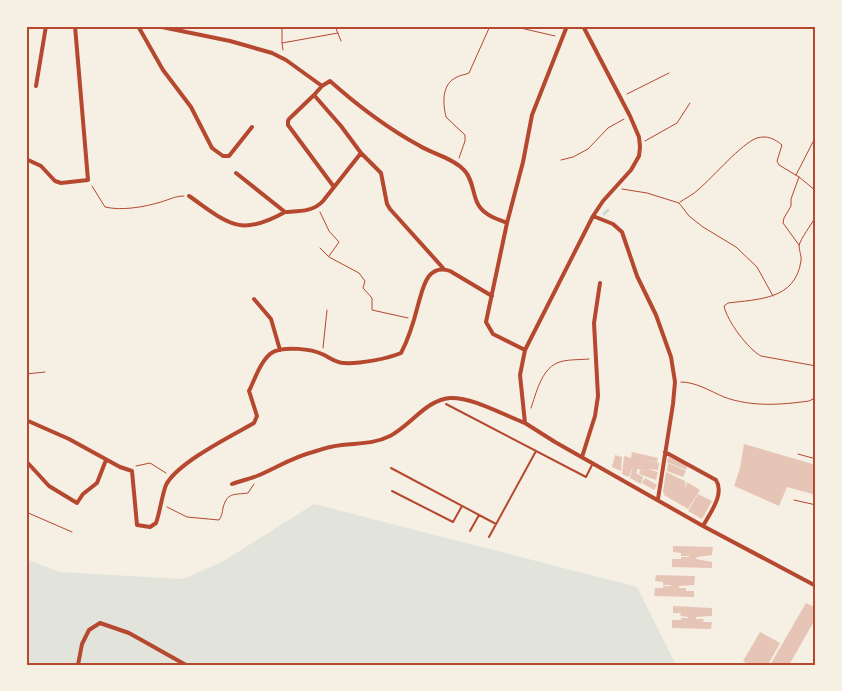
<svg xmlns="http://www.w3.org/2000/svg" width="842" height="691" font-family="Commissioner,sans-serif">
	<rect width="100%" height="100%" fill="#f6efe4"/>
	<path fill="#e2e4dc" d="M314 504 637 587 676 665H26V559L59 572 183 579 222 562Z"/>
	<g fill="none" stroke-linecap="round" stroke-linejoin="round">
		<path stroke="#c9d6d2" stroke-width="2.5" d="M604 214 608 210"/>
	</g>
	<path fill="#e6c5b7" d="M744 444 816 465V495L787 487 779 506 734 486 740 468Z
		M632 452 658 458 657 462 643 459 659 463 658 470 648 469 658 472 656 480 639 474 640 470 648 471 637 469V473L634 472 643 477 641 484 630 478 633 466 629 477 622 474 624 456 631 458Z
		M615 455 622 457 621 471 612 467Z
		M668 457 688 465 686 470 667 462Z
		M668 463 686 471 683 477 667 471Z
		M666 472 685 481 686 488 687 482 700 490 688 509 664 495 663 491Z
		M645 478 657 485 654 490 642 483Z
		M698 494 712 501 702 519 688 511Z
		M673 546 713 547 712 555 697 557 696 559 712 562V568L672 567V559H681V557H689V556H681V553L673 552Z
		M656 575 695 576 694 585 679 586V588H686V591H694V597L654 596 655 588H663V586H671V585H663V582L655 581Z
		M806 603 816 608V618L789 665H770Z
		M673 606 712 608V616L696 617V619H704L703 622H712L711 629 672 628V620H681V618H688V617L680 616 681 613H673Z
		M760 632 780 643 768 665H749L743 661Z"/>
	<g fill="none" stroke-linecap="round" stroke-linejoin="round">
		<path stroke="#b5482f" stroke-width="1" d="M282 26V43L283 50
			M335 26 341 41
			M447 26 456 28 459 26
			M512 26 555 36
			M282 43 338 33
			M627 94 669 73
			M645 141 677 123 690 103
			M459 158 465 141V135L446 117C443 104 441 84 457 77 460 75 465 75 469 73L490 26
			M561 160 573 157 588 149 608 128 624 119
			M796 175 816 136
			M92 186 105 207C122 211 144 207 161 202 168 200 175 196 184 196
			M622 189 647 193 679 203 689 216 703 227 736 247 757 267 773 296
			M680 202C686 198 694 194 699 189 713 177 742 143 757 138 767 135 775 139 782 145L777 161 779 165 799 177 816 191
			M320 212 329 231 339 242 329 256
			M816 216C812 224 800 239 799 246 799 251 802 256 801 261 795 300 759 299 728 303L724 306C727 321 748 349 761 356L816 366
			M799 245 783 223 784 218 791 206V199L799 177
			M320 248 329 257 359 273 365 281 363 288 372 298V310L408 318
			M323 348 327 310
			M26 374 45 372
			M681 382C696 382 710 391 724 397 751 407 780 405 809 401L813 399 816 395
			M531 408C536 394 541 370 557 363 566 359 579 360 589 359
			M798 454 816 459
			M136 466 150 463 166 473
			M794 500 816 505
			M167 507 187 517 219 520C222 516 222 513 223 508 227 492 234 495 248 493L254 484
			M26 512 72 532"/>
		<path stroke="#b5482f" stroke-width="2" d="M446 404 586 477 592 465
			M391 468 496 524
			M392 491 453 522 462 506
			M470 531 479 515
			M489 537 536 451"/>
		<path stroke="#b5482f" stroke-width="4" d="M138 26 163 70 191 107 212 148 223 156H229L252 127
			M157 26 230 41 272 53 286 60 322 86 330 81C358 106 387 128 420 146 433 154 453 158 464 170 476 182 471 204 486 213 492 218 500 220 507 223
			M583 26 630 116 639 137 640 147 639 156 631 170 603 201 593 216 525 350 520 375 525 423 555 442 703 526 816 586
			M36 86 46 26
			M322 86 314 95 341 126 361 153 381 173 387 204 390 209 443 268
			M314 95 289 119 288 121V125L334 187
			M26 159 41 166 55 181 61 183 88 180 75 26
			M236 173 285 212C299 211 313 212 323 201L361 153
			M189 196C228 223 239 238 285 212
			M593 216 613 224 622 232 637 276 656 315 671 357 675 382 673 404 658 499
			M254 299 271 319 280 350
			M525 350 493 334 486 322 507 223 523 162 532 115 567 26
			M26 420 69 439 120 467 132 471 137 525 150 527 156 523C160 512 162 495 166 485 177 463 231 436 254 423L257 416 249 391C255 379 261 359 273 352 284 346 312 349 322 354 329 357 336 363 344 363 359 364 387 359 401 353 409 338 414 321 418 305 421 295 423 284 429 276 435 269 442 268 450 271L492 296
			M665 452 716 480C725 494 710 513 703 526
			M582 457 595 416 598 396 594 323 600 283
			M26 461 49 486 77 503 83 494 97 483 106 460
			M232 484C240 481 249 479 257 476 276 468 293 457 313 452 322 449 332 446 342 445 359 443 374 444 390 436 411 425 426 400 450 398 473 397 503 415 525 423
			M78 665 82 644 89 630 100 623 129 633 186 665"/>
	</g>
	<rect width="842" height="691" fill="none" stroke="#f6efe4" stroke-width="55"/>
	<rect x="28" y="28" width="786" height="636" fill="none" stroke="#b5482f" stroke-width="2"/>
</svg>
